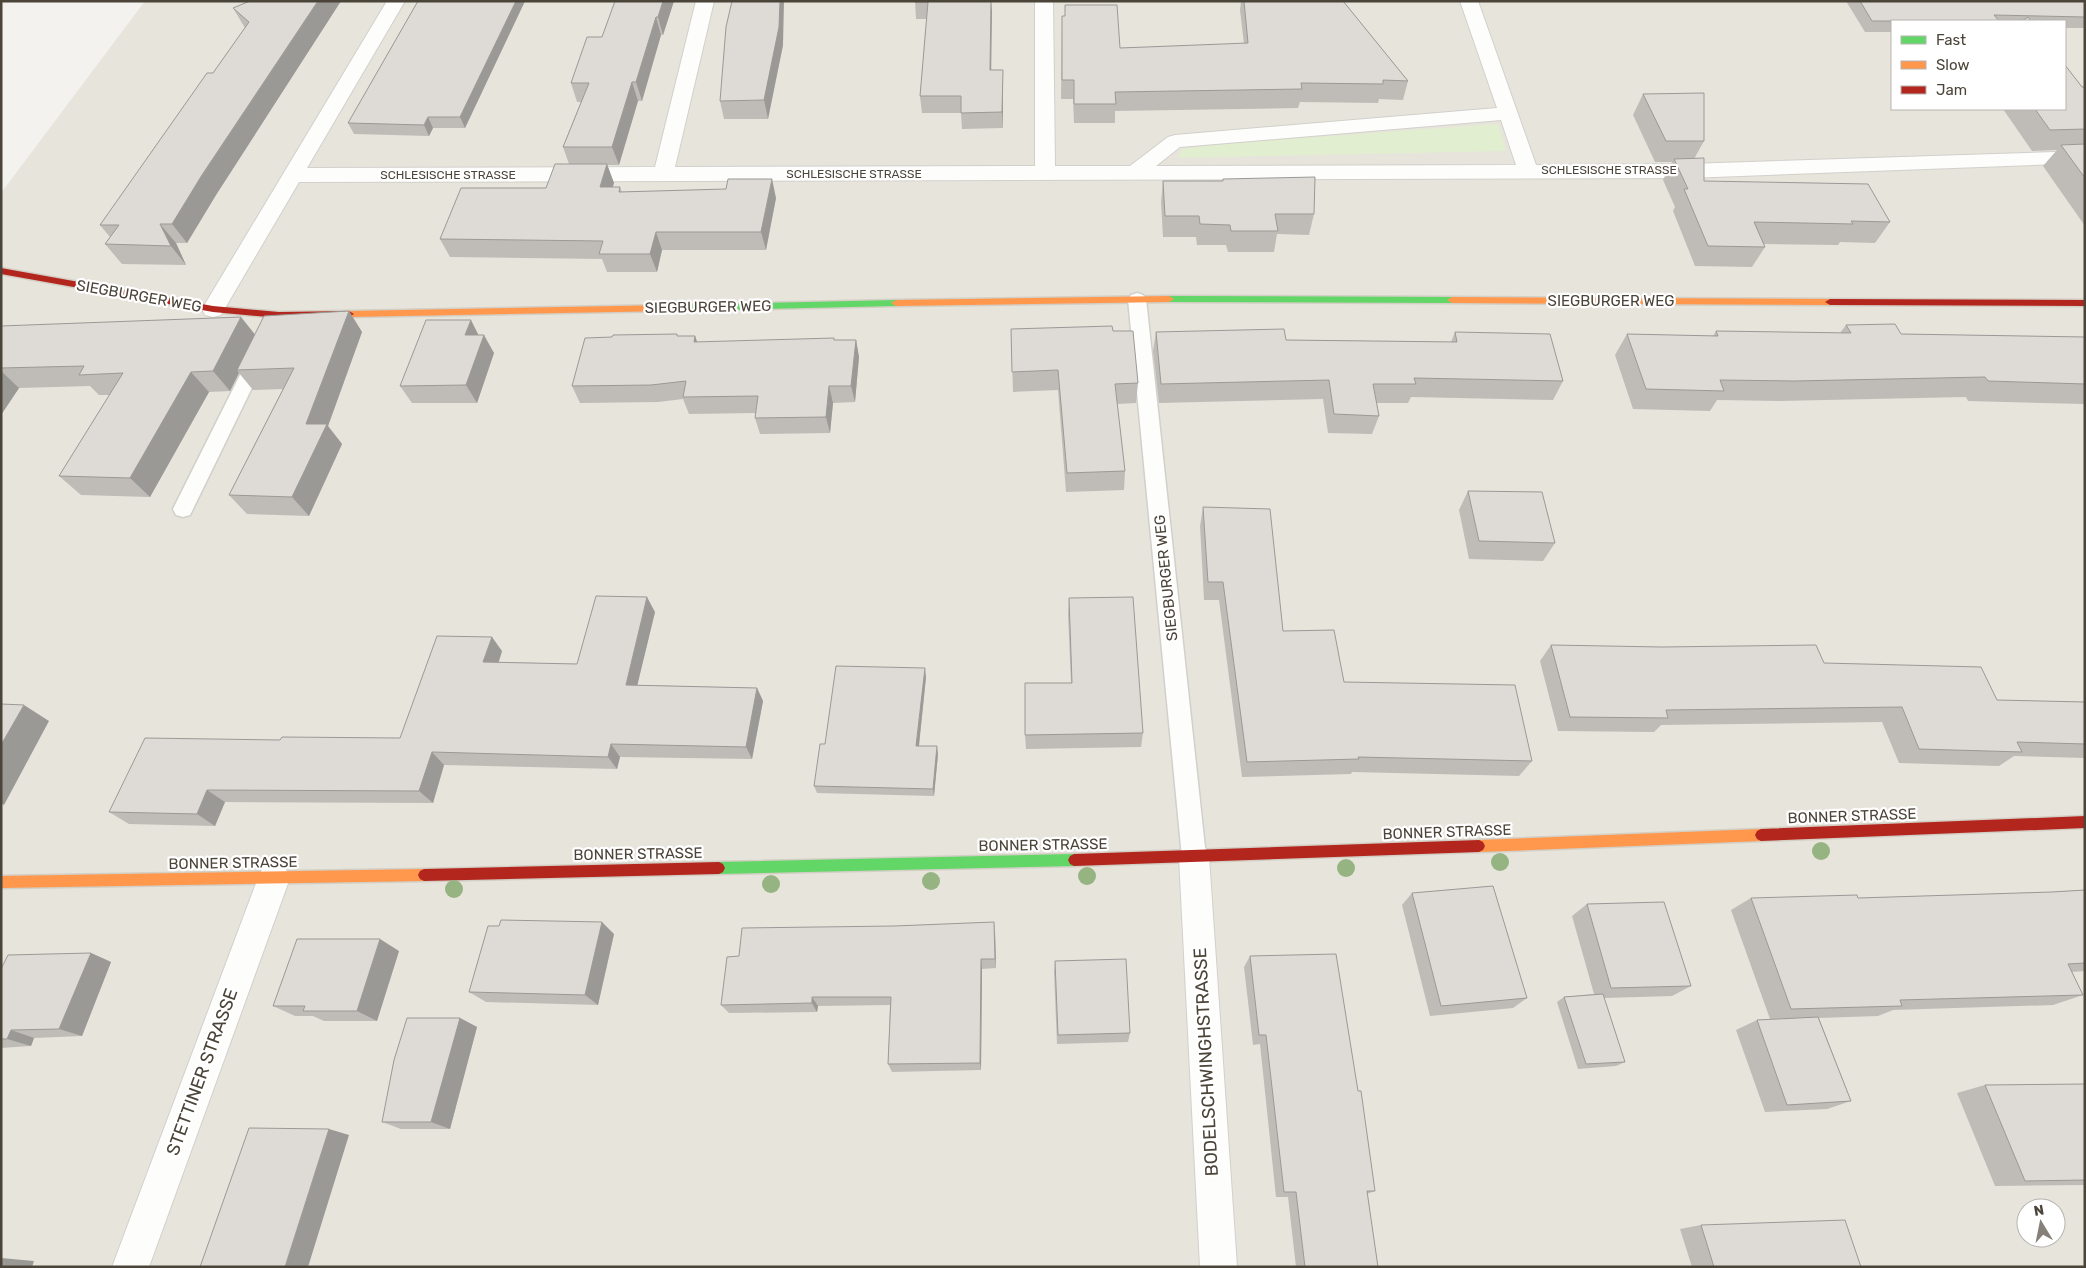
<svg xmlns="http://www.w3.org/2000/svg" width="2086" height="1268" font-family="Rubik,sans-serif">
	<rect width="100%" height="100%" fill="#f4f2ee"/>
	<path fill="#e7e4dc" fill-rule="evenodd" d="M145 1H2085V1267H1V193ZM1892 21H2065V109H1892ZM2026 1208H2056V1238H2026Z"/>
	<path fill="#e1eecf" d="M1498 124 1506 151 1178 158 1182 149 1232 143Z"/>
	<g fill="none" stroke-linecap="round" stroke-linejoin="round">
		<g stroke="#d2d0cb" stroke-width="3">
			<path id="lane" d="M1137 293 1143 295 1146 299 1206 857 1202 865 1194 868 1186 865 1182 857 1128 299 1131 295Z
				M258 351 264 352 267 357 193 509 190 515 183 517 176 515 173 509 249 357 252 352Z"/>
		</g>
		<g stroke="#d2d0cb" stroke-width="2">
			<path id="street" d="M387 1H405L307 168 655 167 696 1H714L675 167 1035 166V1H1053L1055 166H1130L1168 137 1175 135 1497 108 1460 1H1478L1536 165 1688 164 2085 151V163L1688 178 299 182 221 315 213 317 205 315 202 309ZM1501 120 1516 165 1156 166 1180 147Z
				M1194 842 1205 847 1209 857 1237 1267H1200L1179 857 1183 847Z
				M274 863 285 867 290 878 149 1267H112L258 878 263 867Z"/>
		</g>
		<g stroke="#d3cfc5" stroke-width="3">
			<path id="fast" d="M1169 296 1452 297 1457 300 1452 303 1169 302 1164 299Z
				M896 300 901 303 896 306 670 311 665 308 670 305Z
				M1074 854 1078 856 1080 860 1078 864 1074 866 719 874 715 872 713 868 715 864 719 862Z"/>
		</g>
		<g stroke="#d3cfc5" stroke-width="3">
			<path id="slow" d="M1169 296 1174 299 1169 302 896 306 891 303 896 300Z
				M1452 297 1830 299 1835 302 1830 305 1452 303 1447 300Z
				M670 305 675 308 670 311 349 317 344 314 349 311Z
				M1761 829 1765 831 1767 835 1765 839 1761 841 1479 852 1475 850 1473 846 1475 842 1479 840Z
				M424 869 428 871 430 875 428 879 424 881 1 888V876Z"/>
		</g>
		<g stroke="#d3cfc5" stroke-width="3">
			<path id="jam" d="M1 268 213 306 279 312 349 311 354 314 349 317 279 318 213 312 1 274Z
				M1830 299 2085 300V306L1830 305 1825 302Z
				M2085 816V828L1761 841 1757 839 1755 835 1757 831 1761 829Z
				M1479 840 1483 842 1485 846 1483 850 1479 852 1074 866 1070 864 1068 860 1070 856 1074 854Z
				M719 862 723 864 725 868 723 872 719 874 424 881 420 879 418 875 420 871 424 869Z"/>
		</g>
		<use href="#lane" fill="#fdfdfc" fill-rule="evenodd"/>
		<use href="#street" fill="#fdfdfc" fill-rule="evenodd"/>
		<use href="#fast" fill="#63d668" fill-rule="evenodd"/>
		<use href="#slow" fill="#ff974d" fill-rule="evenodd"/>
		<use href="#jam" fill="#b3261e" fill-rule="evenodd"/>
	</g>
	<g fill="#96b382">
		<circle cx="1821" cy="851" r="9"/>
		<circle cx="1500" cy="862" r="9"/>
		<circle cx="1346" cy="868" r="9"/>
		<circle cx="1087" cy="876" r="9"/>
		<circle cx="931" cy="881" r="9"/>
		<circle cx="771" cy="884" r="9"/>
		<circle cx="454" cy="889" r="9"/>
	</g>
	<path fill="#bfbcb8" d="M250 1H341L216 195 187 243H176L186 265 122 264 105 244 110 237 100 225 213 73 245 28 233 8Z
		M418 1H525L465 128H433L429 136 354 134 348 123Z
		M674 1 663 35H661L642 101H638L619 165H607L614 183 612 187H620L622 192 776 198 766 250H662L657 272H607L602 259 450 257 440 239 546 188 569 164 563 147 581 102H577L571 83 602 37Z
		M915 1H991V70L1003 86V128L962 129 961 113H922L920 96 927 19H916Z
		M1241 1H1343L1408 81 1403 100 1379 99 1378 103 1300 102 1298 108 1115 111V123H1074L1073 99H1061L1062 16H1065V5L1120 48 1244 44 1240 10Z
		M1846 1H2085V28H2065V21H1892V32H1865Z
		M783 45 768 119H724L720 101Z
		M2082 87H2085V226L2043 166 2057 150 2032 151 2003 109H2065Z
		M1643 94 1704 141 1694 159 1704 181 1890 222 1875 243 1840 242 1838 245 1764 244 1765 247 1752 267 1695 266 1673 211 1675 207 1663 180 1672 162H1655L1633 115Z
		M1223 179 1314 214 1309 235 1277 234 1274 252H1228L1226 245H1197L1196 237H1163L1161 202 1163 181H1223Z
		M349 311 362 332 328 426 342 444 309 516 247 514 229 495 283 389 253 390 239 373 230 391 209 392 150 497 81 495 59 476 110 395H99L90 386 19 388 1 415V326L255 335Z
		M1846 325 1901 334 2085 337V404L1968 401 1966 397 1779 401 1717 400 1710 411 1633 409 1615 355 1627 334 1713 336 1716 331 1840 333Z
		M1011 329 1113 331 1138 383 1136 403 1117 404 1125 471 1124 490 1066 492 1058 390 1013 392Z
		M1156 332 1286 340 1451 342 1455 332 1563 381 1553 400 1411 397 1408 403H1376L1379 416 1372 434 1328 433 1323 399 1159 403 1153 351Z
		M479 335 494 353 477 403H412L400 386Z
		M678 336H695L697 342 856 340 859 357 855 402 833 403 830 433 760 434 755 418 756 413 689 414 683 399 658 402 580 403 572 386Z
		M1468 491 1555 543 1543 561 1469 559 1459 510Z
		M1203 507 1283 631 1344 682 1532 761 1519 776 1352 772 1351 774 1242 777 1219 600H1204L1200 526Z
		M1069 598 1143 733 1141 747 1026 749 1025 735 1071 683 1068 614Z
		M655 612 637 685 757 688 763 701 752 759 620 757 617 769 444 765 433 803 225 802 215 826 129 824 109 812 280 740 400 738 502 651 499 662 577 664Z
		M1551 645 1824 663 1997 700 2085 702V758L2014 756 1999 766 1899 763 1882 722 1661 725 1654 732 1558 731 1540 661Z
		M926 677 919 746 938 754 934 796 817 793 814 786 825 744Z
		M2085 890V971L2072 972 2083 995 2053 1005 1893 1010 1878 1016 1819 1018 1851 1101 1827 1109 1765 1112 1736 1030 1757 1020 1788 1018 1770 1019 1731 910 1751 898H1858L2052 892Z
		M1412 893 1527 998 1513 1008 1430 1016 1402 905Z
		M1587 904 1691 986 1672 996 1604 998 1625 1062 1616 1066 1578 1069 1557 1002 1564 997 1594 994 1572 916Z
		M995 932 996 968 982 969 981 1070 892 1072 888 1064 890 1005 818 1006 817 1012 729 1013 721 1005Z
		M614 934 598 1005 486 1002 469 992Z
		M399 951 377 1021H324L313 1016H295L273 1006Z
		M91 953 111 962 82 1036 34 1038 31 1046 1 1048V969Z
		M1250 956 1375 1191 1367 1194 1378 1267H1296L1288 1197H1276L1260 1044 1253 1045 1244 967Z
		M1055 961 1130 1033 1128 1042 1057 1044 1054 972Z
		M460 1018 477 1027 450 1129H401L382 1122Z
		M2085 1084V1185L1995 1186 1957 1093 1985 1085Z
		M1701 1225 1861 1267H1692L1680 1229Z"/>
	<path fill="#9b9996" d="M318 1H341L216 195 187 243 172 224 202 175Z
		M516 1H525L465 128 460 117Z
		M663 1H674L663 35 658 17Z
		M780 1H784L783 45 768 119 764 100Z
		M991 1 992 11 991 86 990 70Z
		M656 17 661 35 642 101 636 82Z
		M1003 70V128L1002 112Z
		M632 82 638 101 619 165 612 147Z
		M428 117 433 128 429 136 424 125Z
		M607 164 614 183 607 206 600 187Z
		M772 179 776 198 766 250 761 232Z
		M160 224 176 243 186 265 171 246Z
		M656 232 662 250 657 272 650 254Z
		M349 311 362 332 328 426 342 444 309 516 292 497 306 424Z
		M241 317 257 337 237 370 239 373 230 391 213 371Z
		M471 320 480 338 465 335Z
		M484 335 494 353 477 403 466 385Z
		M695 336 701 353 694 342Z
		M856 340 859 357 855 402 851 386Z
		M1 371 19 388 1 415Z
		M191 372 209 392 150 497 130 478Z
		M829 386 833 403 830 433 826 417Z
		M647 597 655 612 634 699 626 685Z
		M492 637 502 651 494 676 483 662Z
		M925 668 926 677 918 754 916 746Z
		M757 688 763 701 752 759 746 747Z
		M24 705 49 721 4 805 1 803V745Z
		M611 744 620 757 617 769 608 757Z
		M937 746 938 754 934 796 933 789Z
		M432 752 444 765 433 803 419 791Z
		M207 790 225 802 215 826 197 814Z
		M602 922 614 934 598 1005 585 995Z
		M994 922 995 932 996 968 995 959Z
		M380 939 399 951 377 1021 357 1011Z
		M91 953 111 962 82 1036 59 1029Z
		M981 959 982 969 981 1070 980 1063Z
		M812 997 818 1006 817 1012 812 1003Z
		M460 1018 477 1027 450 1129 431 1122Z
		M11 1030 34 1038 31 1046 7 1039Z
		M329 1129 349 1135 308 1267H285Z
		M1 1258 34 1261 32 1267H1Z"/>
	<path fill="#dedbd6" stroke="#9b9996" d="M250 1H318L202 175 172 224H160L171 246 105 244 119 225H100L207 73H213L249 22 233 8Z
		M418 1H516L460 117H428L424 125 348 123Z
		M615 1H663L658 17H656L636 82H632L612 147H563L589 83H571L587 37H602Z
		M732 1H780L779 27 764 100 720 101 726 27Z
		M915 1H991L990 70H1003L1002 112 961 113V96H920L928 2H915Z
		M1244 1H1343L1408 81 1383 80V84L1301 83 1302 89 1115 92 1116 104H1074V80H1062V16H1065V5H1117L1120 48 1248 43Z
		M1860 1H2085V17L1994 15 1999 21H1872Z
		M2028 17 2031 21H2022Z
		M2065 65 2082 87H2085V129L2050 130 2035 109H2065Z
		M1704 93V141H1666L1643 94Z
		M2085 144V178L2061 145Z
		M1704 158V181L1868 184 1890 222 1851 221 1853 224 1754 222 1765 247 1708 246 1684 189H1688L1674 159Z
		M555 164H607L600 187H620L619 192 726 189 728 179H772L761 232H656L650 254H599L603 241 440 239 461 188H546Z
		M1315 177 1314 214H1275L1278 231H1231L1230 225 1200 224 1199 216H1165L1163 181H1223V179Z
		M349 311 306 424H327L292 497 229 495 294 368 237 370 264 316Z
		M241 317 213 371 191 372 130 478 59 476 123 373 79 375 84 366 1 368V326Z
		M426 320H471L465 335H484L466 385 400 386Z
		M1895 324 1901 334 2085 337V384L1988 381 1985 377 1794 381 1720 380 1724 391 1646 389 1627 334 1718 336 1716 331 1851 333 1846 325Z
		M1112 326 1113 331H1133L1138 383 1115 384 1125 471 1067 473 1058 370 1012 372 1011 329Z
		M1284 329 1286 340 1457 342 1455 332 1550 334 1563 381 1414 378 1416 384H1373L1379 416 1334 414 1329 380 1161 384 1156 332Z
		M677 334V336H695L694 342 834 338V340H856L851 386H829L826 417 755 418 758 396 683 397 686 381 651 385 572 386 585 338 612 337 613 335Z
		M1468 491 1542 492 1555 543 1479 541Z
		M1203 507 1270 509 1283 631 1334 630 1344 682 1515 685 1532 761 1358 757 1359 759 1247 762 1223 582H1208Z
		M596 596 647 597 626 685 757 688 746 747 611 744 608 757 432 752 419 791 207 790 197 814 109 812 145 738 280 740 282 737 400 738 437 636 492 637 483 662 577 664Z
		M1133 597 1143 733 1025 735V683H1072L1069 598Z
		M1551 645 1662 647 1816 645 1824 663 1981 667 1997 700 2085 702V744L2017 742 2022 752 1919 749 1902 707 1666 710 1668 718 1570 717Z
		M836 666 925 668 916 746H937L933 789 814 786 820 744H825Z
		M1 704 24 705 1 745Z
		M1493 886 1527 998 1441 1006 1412 893Z
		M2085 890V963L2068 964 2083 995 1900 1000 1902 1006 1791 1009 1751 898 1857 895 1858 898 2052 892Z
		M1664 902 1691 986 1611 988 1587 904Z
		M501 920 602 922 585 995 469 992 488 926H499Z
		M994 922 995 959H981L980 1063 888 1064 891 997H812V1003L721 1005 727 957 739 956 742 928 894 926Z
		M297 939H380L357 1011H303L305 1006H273Z
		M91 953 59 1029 11 1030 7 1039H1V969L8 955Z
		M1336 954 1358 1091H1361L1375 1191H1367L1378 1267H1305L1296 1192H1284L1266 1035H1259L1250 956Z
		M1126 959 1130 1033 1058 1035 1055 961Z
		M1603 994 1625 1062 1586 1064 1564 997Z
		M1818 1017 1851 1101 1787 1105 1757 1020Z
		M407 1018H460L431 1122H382L394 1060Z
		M2085 1084V1180L2025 1181 1985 1085Z
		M249 1128 329 1129 285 1267H200Z
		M1845 1220 1861 1267H1714L1701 1225Z"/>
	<g text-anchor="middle" stroke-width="4.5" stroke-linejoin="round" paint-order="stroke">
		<g font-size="12" fill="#4b4439" stroke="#fff">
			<text x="1609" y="174">SCHLESISCHE STRASSE</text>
			<text x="854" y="178">SCHLESISCHE STRASSE</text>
			<text x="448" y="179">SCHLESISCHE STRASSE</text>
		</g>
		<g font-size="15" fill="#4b4439" stroke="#fff">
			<text transform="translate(139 296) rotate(10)" y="5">SIEGBURGER WEG</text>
			<text x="1611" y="306">SIEGBURGER WEG</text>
			<text transform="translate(708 307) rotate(-1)" y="5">SIEGBURGER WEG</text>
			<text transform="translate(1166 578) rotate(-96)" y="5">SIEGBURGER WEG</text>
			<text transform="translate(1852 816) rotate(-2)" y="5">BONNER STRASSE</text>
			<text transform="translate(1447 832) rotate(-2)" y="5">BONNER STRASSE</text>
			<text transform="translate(1043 845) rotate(-1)" y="5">BONNER STRASSE</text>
			<text transform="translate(638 854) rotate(-1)" y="5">BONNER STRASSE</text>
			<text transform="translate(233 863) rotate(-1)" y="5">BONNER STRASSE</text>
		</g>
		<g font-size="18" fill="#4b4439" stroke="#fff">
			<text transform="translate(1206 1062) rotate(-93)" y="6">BODELSCHWINGHSTRASSE</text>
			<text transform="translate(202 1072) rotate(-70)" y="6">STETTINER STRASSE</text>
		</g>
	</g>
	<rect width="2086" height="1268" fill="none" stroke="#4b4439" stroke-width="5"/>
	<rect x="1891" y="20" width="175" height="90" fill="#ffffff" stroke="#b7b4b0"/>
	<rect x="1901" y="36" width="25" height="8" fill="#63d668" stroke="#b7b4b0"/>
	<text x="1936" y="45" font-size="15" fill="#4b4439">Fast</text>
	<rect x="1901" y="61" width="25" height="8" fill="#ff974d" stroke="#b7b4b0"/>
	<text x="1936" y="70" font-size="15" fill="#4b4439">Slow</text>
	<rect x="1901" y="86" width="25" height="8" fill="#b3261e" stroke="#b7b4b0"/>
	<text x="1936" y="95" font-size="15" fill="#4b4439">Jam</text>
	<g transform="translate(2041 1223) rotate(350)"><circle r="24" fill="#ffffff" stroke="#b7b4b0"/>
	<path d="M0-4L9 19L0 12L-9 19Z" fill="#868178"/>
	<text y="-8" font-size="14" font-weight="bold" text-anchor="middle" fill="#4b4439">N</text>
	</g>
</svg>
